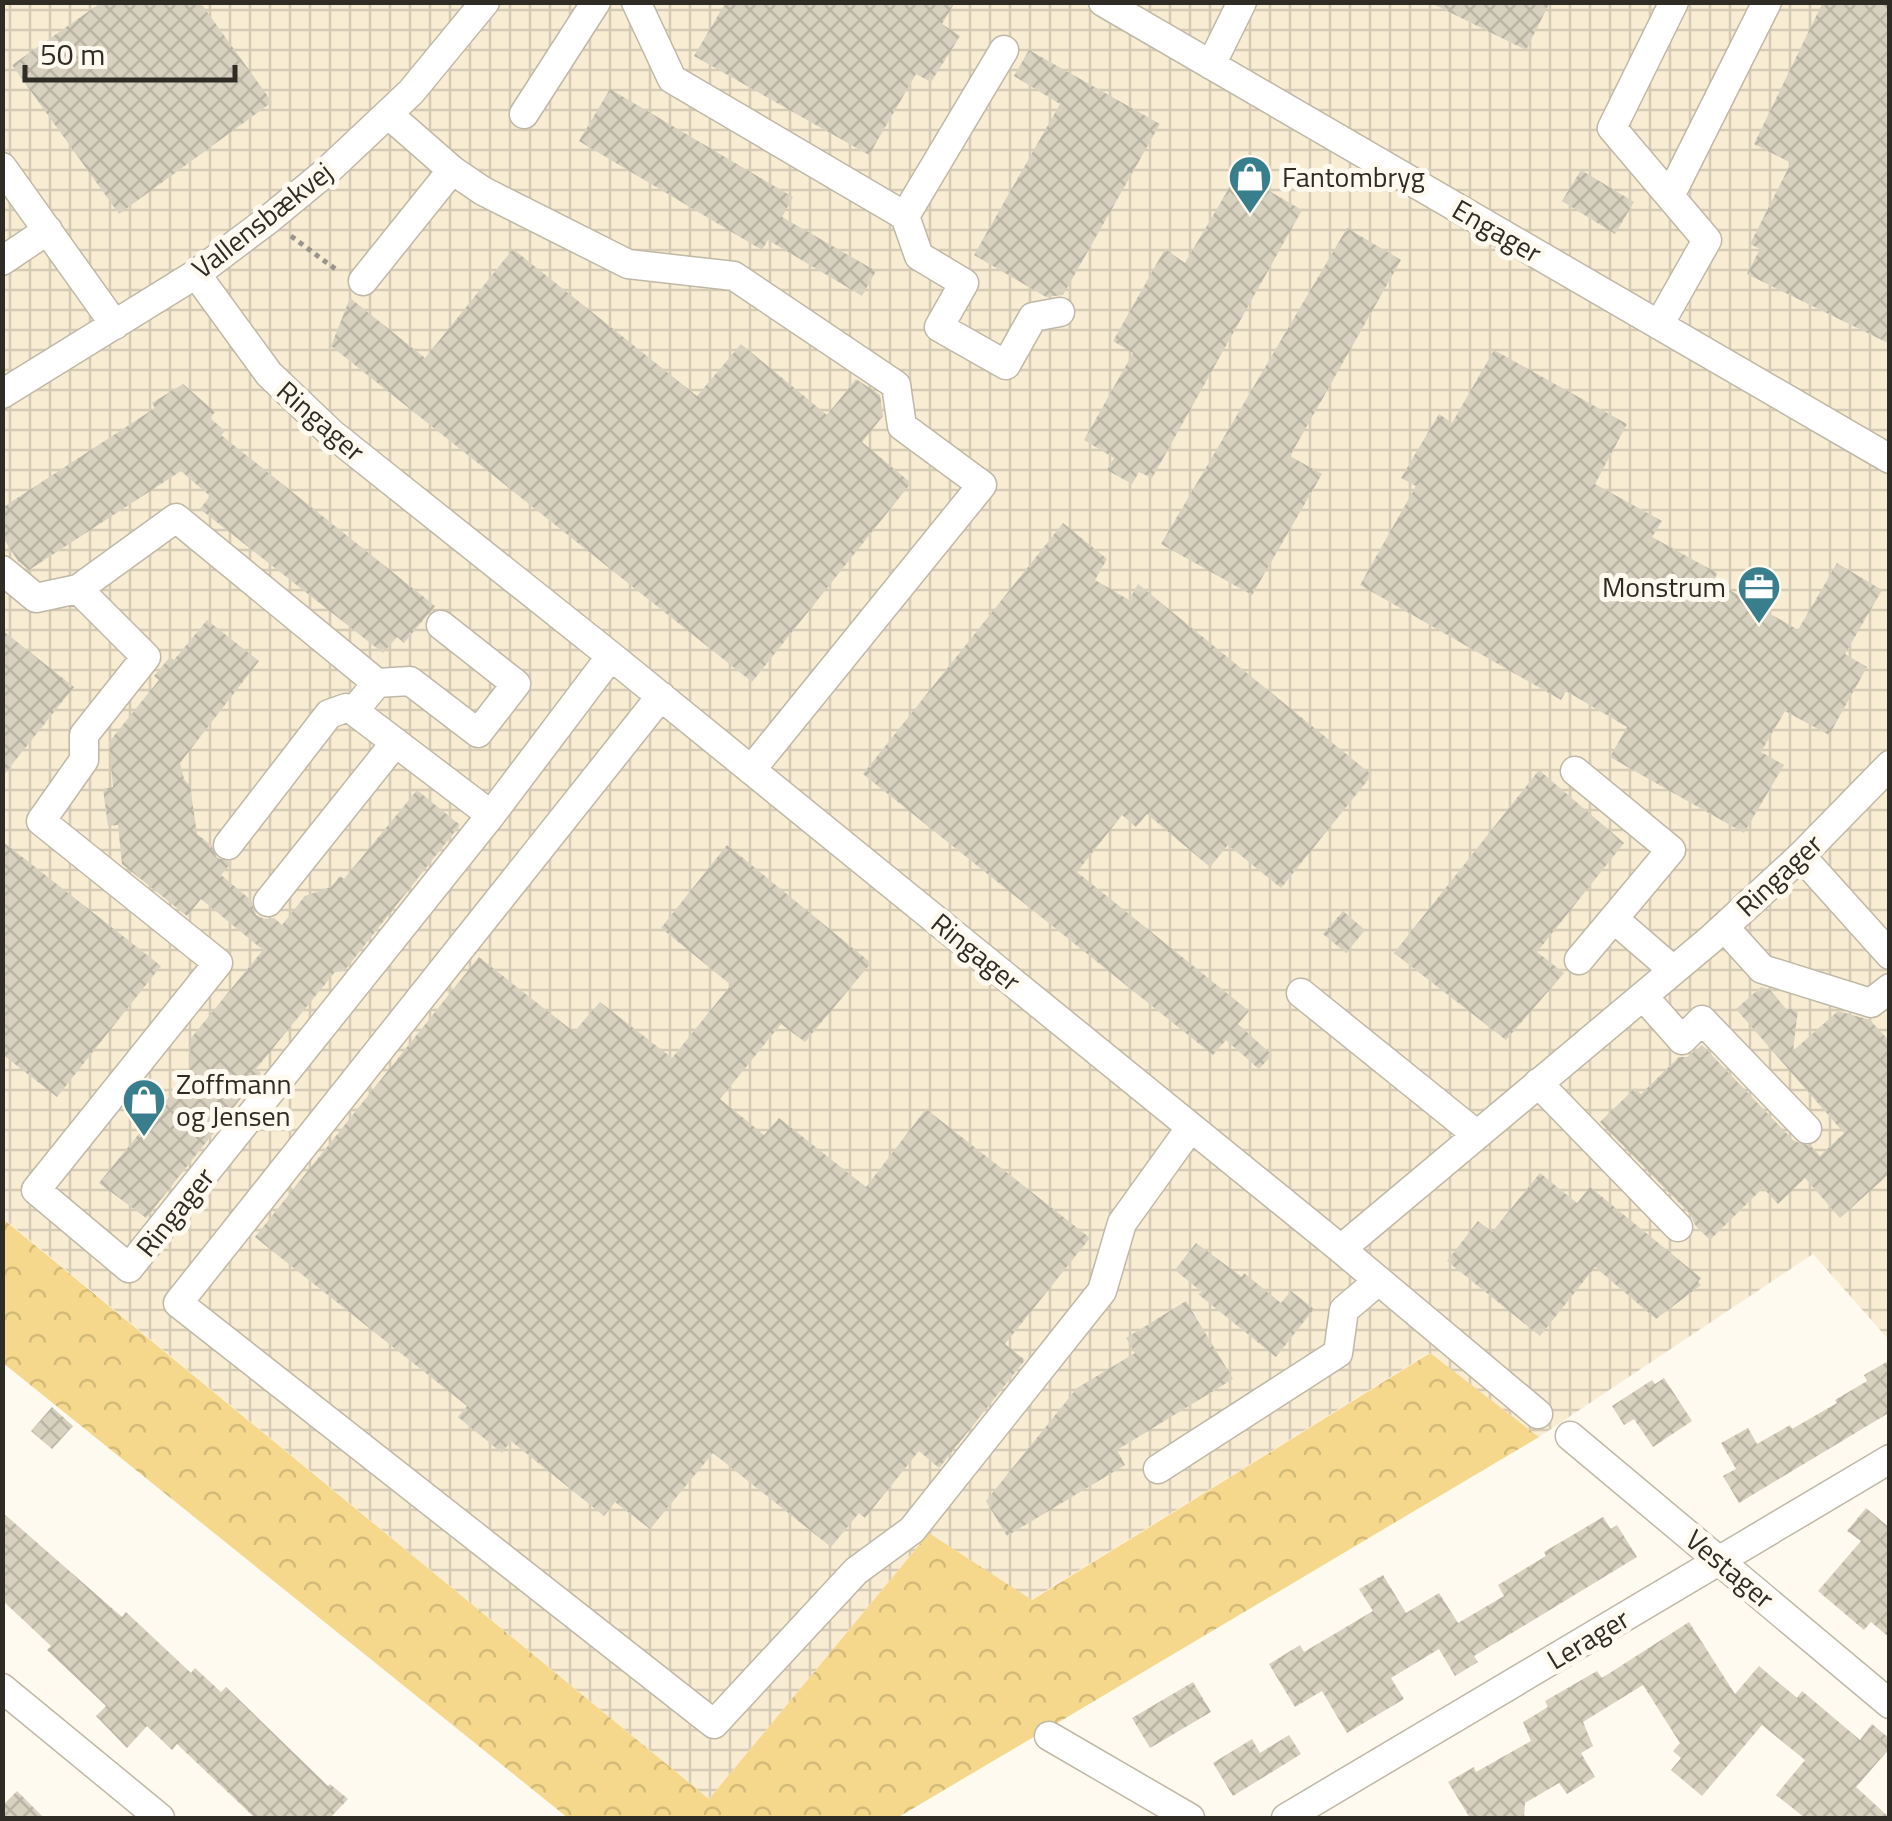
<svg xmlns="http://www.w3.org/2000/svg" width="1892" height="1821" font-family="'Titillium Web',sans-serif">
	<defs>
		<pattern id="industrial-grid" width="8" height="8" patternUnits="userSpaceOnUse" patternTransform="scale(2.5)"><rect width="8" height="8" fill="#f8edd3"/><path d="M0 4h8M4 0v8" fill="none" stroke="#d5cbb5"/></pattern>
		<pattern id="forest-crowns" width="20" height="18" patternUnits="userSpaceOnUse" patternTransform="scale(2.5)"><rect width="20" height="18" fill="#f6d88c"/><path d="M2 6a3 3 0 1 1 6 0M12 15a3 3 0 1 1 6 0" fill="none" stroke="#d3ba79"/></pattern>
		<pattern id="building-cross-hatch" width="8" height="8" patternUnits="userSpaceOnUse" patternTransform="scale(2.5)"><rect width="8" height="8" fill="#d8d1bf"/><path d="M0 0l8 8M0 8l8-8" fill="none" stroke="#bab4a4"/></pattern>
	</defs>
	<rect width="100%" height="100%" fill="#fffaef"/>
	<path fill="url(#industrial-grid)" d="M2 3H1889V1340L1813 1254 1539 1437 1429 1353 1031 1600 929 1533 709 1799 3 1218Z"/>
	<path fill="url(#forest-crowns)" d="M2 1218 709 1799 929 1533 1032 1600 1430 1353 1539 1437 897 1818H568L3 1363Z"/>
	<path fill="url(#building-cross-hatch)" d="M102 2H200L272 102 119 214 12 65Z
		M726 2H955L942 24 960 36 931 82 916 74 869 155 694 56Z
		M1429 2H1550L1526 50Z
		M1823 2H1890V344L1747 274 1760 249 1750 244 1791 163 1754 144Z
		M1029 50 1160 124 1063 295 1046 297 974 255 1060 104 1014 76Z
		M610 89 793 197 782 217 876 271 862 296 768 240 762 250 579 141Z
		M1581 170 1634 202 1615 234 1562 201Z
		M1238 173 1302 210 1152 478 1139 472 1132 484 1107 470 1114 458 1084 440 1133 353 1113 341 1165 249 1185 263Z
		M1347 228 1401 260 1290 456 1322 474 1252 595 1161 544Z
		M513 249 697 396 741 344 827 415 856 379 880 395 883 416 862 442 911 483 752 682 331 346 350 298 425 358Z
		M1494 350 1627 424 1595 484 1662 521 1652 537 1717 573 1714 581 1798 630 1837 563 1882 590 1845 654 1867 667 1829 735 1785 711 1761 752 1784 765 1744 833 1610 757 1627 727 1566 691 1561 700 1360 585 1416 486 1401 478 1439 414 1452 423Z
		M183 384 215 412 210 418 225 431 221 435 435 606 404 643 397 637 383 653 200 509 210 496 181 471 29 570 18 561 2 536V508L155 408 152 403Z
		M1063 523 1107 559 1095 580 1129 600 1138 584 1372 775 1281 888 1228 845 1210 867 1147 814 1136 827 1122 815 1077 872 1249 1011 1238 1024 1272 1055 1259 1069 1226 1040 1213 1055 863 774Z
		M207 620 259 661 180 763 184 779 190 786 197 834 211 845 217 858 232 862 221 875 251 900 256 915 264 919 274 918 282 925 305 896 331 887 340 876 344 879 417 790 460 825 344 971 335 972 256 1069 261 1073 146 1218 99 1183 190 1071 191 1038 263 950 201 899 187 916 122 864 118 825 108 826 103 789 113 787 109 742 159 680 154 676 170 657 174 660Z
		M2 630 74 687 2 777Z
		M1539 770 1624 843 1537 952 1564 973 1506 1040 1394 953Z
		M2 841 161 966 57 1097 2 1054Z
		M727 845 871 963 805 1042 781 1024 720 1099 764 1135 779 1118 866 1187 926 1109 1090 1238 1005 1344 1025 1360 939 1468 919 1451 865 1518 859 1513 831 1547 713 1453 650 1529 615 1502 604 1516 511 1441 502 1453 458 1417 467 1406 255 1237 479 957 574 1032 600 1002 672 1058 731 985 661 928Z
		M1343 911 1365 930 1346 953 1323 934Z
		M1761 987 1770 990 1786 1009H1798L1793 1051 1838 1011 1870 1020 1890 1042V1173L1840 1218 1805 1178 1778 1204 1763 1188 1710 1240 1695 1225 1691 1215 1600 1122 1635 1088 1641 1094 1679 1057H1687L1702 1045 1794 1141 1811 1146 1820 1156 1844 1133 1736 1009Z
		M1540 1173 1577 1203 1590 1187 1701 1278 1698 1282 1701 1285 1656 1319 1595 1267 1540 1336 1447 1261 1478 1221 1492 1232Z
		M1196 1243 1242 1277 1244 1273 1281 1303 1291 1291 1314 1309 1276 1357 1198 1294 1202 1292 1175 1270Z
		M1186 1301 1233 1379 1117 1450 1125 1465 1007 1536 986 1501 1077 1388 1135 1353 1126 1338Z
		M1890 1360V1419L1887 1414 1739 1503 1723 1476 1736 1469 1721 1443 1748 1428 1757 1444 1790 1425 1792 1429 1837 1403 1835 1400 1867 1381 1864 1375Z
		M1664 1378 1692 1421 1653 1447 1634 1419 1624 1425 1612 1406 1652 1380 1655 1384Z
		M52 1407 73 1426 52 1449 31 1431Z
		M1866 1508 1890 1528V1638L1871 1622 1864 1630 1818 1591 1861 1541 1847 1531Z
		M2 1512 122 1617 126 1612 191 1673 195 1668 221 1692 226 1687 328 1786 330 1784 348 1799 330 1818H255L177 1744 172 1750 147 1726 127 1748 96 1716 106 1706 47 1650 51 1646 2 1600Z
		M1603 1517 1611 1529 1617 1525 1637 1557 1474 1656 1478 1662 1455 1676 1439 1649 1391 1678 1404 1699 1347 1733 1322 1691 1295 1707 1269 1664 1300 1645 1304 1652 1373 1611 1359 1589 1383 1575 1406 1613 1439 1593 1458 1623 1504 1596 1498 1585 1546 1556 1544 1552Z
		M1689 1622 1735 1694 1759 1666 1797 1698 1802 1691 1860 1740 1872 1724 1890 1739V1748L1856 1787 1890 1818H1805L1776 1795 1805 1760 1762 1725 1702 1796 1671 1770 1681 1758 1673 1751 1680 1743 1643 1685 1583 1722 1593 1746 1581 1753 1595 1777 1567 1794 1559 1783 1525 1803 1524 1818H1470L1448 1782 1474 1767 1476 1772 1531 1741 1523 1722 1548 1707 1545 1701 1597 1671 1602 1678Z
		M1193 1682 1211 1712 1150 1748 1132 1718Z
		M1289 1735 1301 1754 1233 1796 1213 1763 1252 1739 1260 1753Z
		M17 1791 44 1818H2V1806Z"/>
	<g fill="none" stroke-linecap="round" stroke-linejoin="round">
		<g stroke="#bfb8a6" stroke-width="31">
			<path id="minor" d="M636 2 672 79 905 216 1004 50
				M1103 2 1890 459
				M1211 65 1242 2
				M388 114 452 170 483 191 628 264 734 276 896 385 902 426 982 485 751 770
				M524 114 596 2
				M2 167 115 325
				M1670 196 1767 2
				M905 216 919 256 964 283 939 327 1006 365 1033 317 1060 312
				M2 261 48 230
				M196 274 269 374 331 433 611 656 1341 1249 1538 1414
				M363 281 452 170
				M1659 325 1707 240 1612 128 1674 2
				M2 394 196 274 269 219 326 172 411 92 485 2
				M2 570 36 598 78 589 176 518 377 683 354 711 491 815
				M78 589 146 657 84 735V760L41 821 218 963 36 1190 129 1268 491 815 611 656
				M377 683 410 681 478 733 516 684 441 625
				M661 696 178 1303 714 1724 856 1571 912 1530 1102 1291 1122 1223 1191 1127
				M1575 771 1671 850 1579 960
				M228 845 329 714 346 708 354 711
				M1801 856 1890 955
				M268 902 395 743
				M1614 919 1673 970
				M1724 927 1762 969 1871 1003 1890 988
				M1301 993 1476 1134
				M1643 996 1682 1040 1702 1020 1807 1129
				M1538 1083 1678 1227
				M1341 1249 1711 939 1801 856 1890 765
				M1570 1436 1890 1704
				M1158 1469 1338 1353 1344 1310 1377 1282
				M2 1688 160 1818
				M1049 1736 1190 1818
				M1286 1818 1890 1459"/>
		</g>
		<path stroke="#99958c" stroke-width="5" stroke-dasharray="5 5" stroke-linecap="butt" d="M291 236 338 271"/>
		<use href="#minor" stroke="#fff" stroke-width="28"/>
	</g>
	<defs>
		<g id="shop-pin" transform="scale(2.25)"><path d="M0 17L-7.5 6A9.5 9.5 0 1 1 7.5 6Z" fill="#397e8c" stroke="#fffaef"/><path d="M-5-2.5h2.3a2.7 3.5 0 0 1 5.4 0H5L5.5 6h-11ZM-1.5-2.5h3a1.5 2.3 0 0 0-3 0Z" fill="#fff"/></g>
		<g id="office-pin" transform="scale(2.25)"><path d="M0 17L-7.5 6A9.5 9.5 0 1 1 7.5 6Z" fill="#397e8c" stroke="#fffaef"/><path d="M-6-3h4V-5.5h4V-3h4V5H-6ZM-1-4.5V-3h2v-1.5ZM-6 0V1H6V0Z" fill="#fff"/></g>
	</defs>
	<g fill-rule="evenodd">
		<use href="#shop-pin" x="1250" y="177"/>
		<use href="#office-pin" x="1759" y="587"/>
		<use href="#shop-pin" x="144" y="1100"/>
	</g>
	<g text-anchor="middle" stroke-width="10" stroke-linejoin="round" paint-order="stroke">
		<g font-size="28" fill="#2f2c25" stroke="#fffaef" text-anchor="start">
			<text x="1282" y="187">Fantombryg</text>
			<text x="1726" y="597" text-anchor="end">Monstrum</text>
			<text x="176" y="1094">Zoffmann<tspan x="176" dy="32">og Jensen</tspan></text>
		</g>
		<g font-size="28" fill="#2f2c25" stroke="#fffaef">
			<text transform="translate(262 220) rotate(-38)" y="10">Vallensbækvej</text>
			<text transform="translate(1497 231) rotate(30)" y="10">Engager</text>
			<text transform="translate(321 421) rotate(41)" y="10">Ringager</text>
			<text transform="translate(1779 875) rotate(-43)" y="10">Ringager</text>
			<text transform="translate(976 952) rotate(39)" y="10">Ringager</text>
			<text transform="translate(175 1212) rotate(-51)" y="10">Ringager</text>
			<text transform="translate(1730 1569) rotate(40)" y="10">Vestager</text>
			<text transform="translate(1588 1639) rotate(-31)" y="10">Lerager</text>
		</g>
	</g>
	<rect width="1892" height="1821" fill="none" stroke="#2f2c25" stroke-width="10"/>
	<path d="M25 65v15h210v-15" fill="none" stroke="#2f2c25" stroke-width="5"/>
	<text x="40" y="65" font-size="30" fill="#2f2c25" stroke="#fffaef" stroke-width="8" paint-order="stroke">50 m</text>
</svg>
